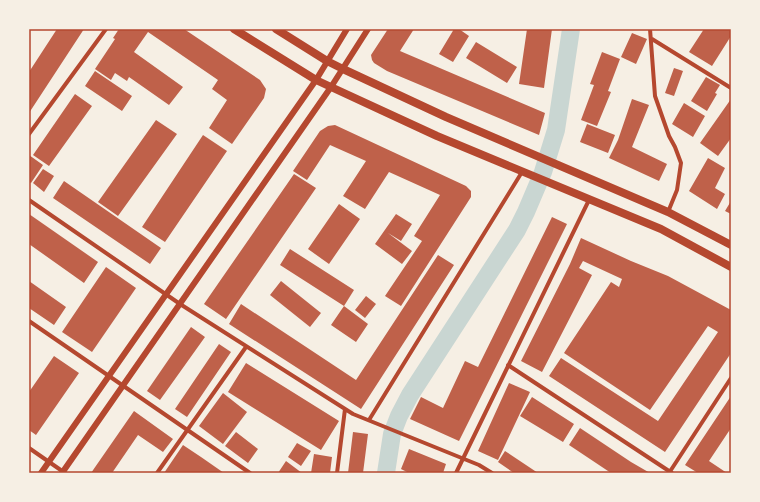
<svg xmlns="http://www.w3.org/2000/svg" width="760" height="502" font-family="Mulish,sans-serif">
	<rect width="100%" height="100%" fill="#f6efe4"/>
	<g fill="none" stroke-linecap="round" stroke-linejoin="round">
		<path stroke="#c9d6d2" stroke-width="18" d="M386 473 392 434 399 416 410 395 517 230 526 212 543 172 556 130 571 29"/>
	</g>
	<path fill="#bf614a" d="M57 29H84L29 113V72Z
		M119 29H184L260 80 266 89 264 98 232 144 209 128 227 100 212 89 218 80 148 32 134 52 183 87 169 105 129 77 127 81 115 73 111 80 95 69 115 39 113 38Z
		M388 29H414L400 51 545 113 539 135 387 71 374 63 372 60 371 55Z
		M454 29H459L469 36 453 62 439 54Z
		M527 29H552L544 88 519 84Z
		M704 29H731V36L712 66 689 52Z
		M632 33 647 39 636 64 621 57Z
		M476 42 517 67 507 83 466 58Z
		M602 52 620 59 608 91 611 92 597 126 581 120 594 85 590 84Z
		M674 68 683 71 674 96 665 93Z
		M95 71 132 96 122 111 85 86Z
		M706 77 720 85 715 93 717 94 707 111 691 101Z
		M75 94 92 106 49 166 33 155Z
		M632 99 649 105 632 147 667 164 659 181 609 158 618 140Z
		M731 99V138L718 156 700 143Z
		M684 103 705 116 693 137 672 124Z
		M156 120 177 134 118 216 98 202Z
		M587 124 615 135 608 153 580 142Z
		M335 125 466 186 471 191V197L401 306 385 296 422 241 414 236 440 195 389 172 365 209 343 196 366 161 330 145 307 180 293 171 320 131 328 126Z
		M203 135 227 151 165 242 142 227Z
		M29 155 43 165 31 183 29 182Z
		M708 158 725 168 715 188 725 194 717 209 689 191Z
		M43 169 54 176 44 192 33 183Z
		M294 174 316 188 226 319 204 304Z
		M64 181 161 248 150 264 53 198Z
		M731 201V214L725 211Z
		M339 204 360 219 329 264 308 249Z
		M29 214 98 262 84 283 29 244Z
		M396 214 412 224 401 241 388 233 412 251 402 264 375 244Z
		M552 217 567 224 459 441 410 419 421 397 443 408 465 361 478 367Z
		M581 238 631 261 668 276 731 310V353L665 452 549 376 561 358 658 421 718 332 708 326 650 410 564 353 611 282 619 287 622 279 583 261 579 268 592 275 542 372 521 361 570 264Z
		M290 249 354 290 344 306 280 265Z
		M438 255 454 265 361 409 229 324 241 304 356 380Z
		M106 267 136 288 92 352 62 332Z
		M29 281 66 307 54 325 29 308Z
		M281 281 321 313 310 327 270 295Z
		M366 296 376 304 365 318 355 310Z
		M344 306 368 324 356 342 331 325Z
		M191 327 205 337 160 400 147 391Z
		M219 344 231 352 187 417 175 409Z
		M54 356 79 373 36 435 29 430V392Z
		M246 363 339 421 321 450 228 392Z
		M509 383 530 392 498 460 478 451Z
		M223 393 247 412 223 444 199 426Z
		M731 396V428L709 461 727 473H698L685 465Z
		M532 397 574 424 563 442 520 416Z
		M134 411 173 439 163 452 138 435 112 473H91Z
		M580 428 631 462 650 473H611L569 445Z
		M236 432 258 449 248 463 225 446Z
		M353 432 368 434 363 473H348Z
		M297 443 311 451 301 466 288 457Z
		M183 445 201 457 224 473H164Z
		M409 449 446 464 443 473H409L401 469Z
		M505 451 538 473H514L498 462Z
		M314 454 332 457 330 473H311Z
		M286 461 302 473H278Z"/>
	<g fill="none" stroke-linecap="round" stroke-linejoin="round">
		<path stroke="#b5482f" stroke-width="4" d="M650 29 655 96 669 136 675 147 681 163 677 190 668 212
			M652 39 731 88
			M29 134 106 29
			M29 200 180 304 353 414 479 465 492 473
			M29 321 250 473
			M508 365 672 473
			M369 420 522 172
			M29 448 65 473
			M157 473 246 347
			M337 473 345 409
			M456 473 589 200
			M669 473 731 378"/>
		<path stroke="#b5482f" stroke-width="6" d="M41 473 316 80 347 29
			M62 473 331 87 368 29"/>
		<path stroke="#b5482f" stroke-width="8" d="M234 29 316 80 331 87 437 136 661 229 731 267
			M276 29 327 61 343 69 446 117 668 212 731 245"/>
	</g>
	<rect width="760" height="502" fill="none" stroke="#f6efe4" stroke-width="60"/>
	<rect x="30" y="30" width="700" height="442" fill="none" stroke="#b5482f" stroke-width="1.5"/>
</svg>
